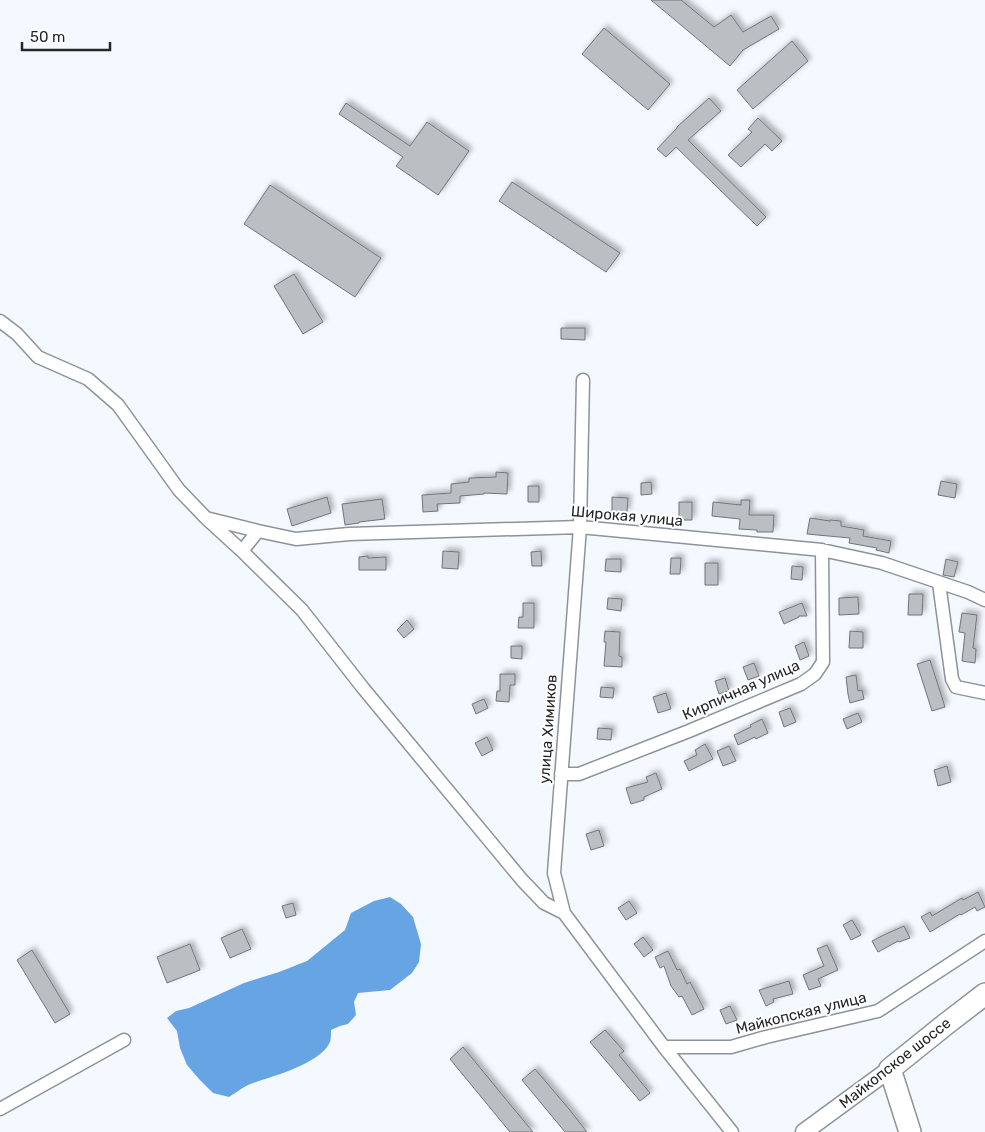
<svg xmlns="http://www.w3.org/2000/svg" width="985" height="1132" font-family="Rubik,sans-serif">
	<defs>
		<filter id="shadow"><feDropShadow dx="3.5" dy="-3.5" stdDeviation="2.5" flood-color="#0004"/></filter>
	</defs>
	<rect width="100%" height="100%" fill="#f4f9ff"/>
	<path fill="#66a4e4" d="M390 897 401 904 413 917 421 944 419 962 412 973 390 990 358 993 354 1002 356 1015 348 1024 340 1026 331 1030C331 1034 331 1039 330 1042 320 1064 273 1076 253 1083 244 1086 237 1092 229 1097L213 1093 199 1079 187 1065 180 1048 177 1031 167 1018 176 1011 189 1008 244 983 279 972 307 961 345 930 351 913 374 901Z"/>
	<path fill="#babfc4" stroke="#71757a" filter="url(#shadow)" d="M651 0H681L714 27 731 15 743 32 771 16 779 29 743 50 730 66Z
		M604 28 670 84 648 110 582 54Z
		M792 41 808 61 753 109 737 90Z
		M709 98 721 111 688 140 766 217 757 226 676 147 666 157 657 149 677 128V127Z
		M346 103 410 146 427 122 469 151 438 195 396 166 403 157 339 114Z
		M758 118 782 141 772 151 765 144 741 167 728 155 752 132 748 129Z
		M512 182 620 253 606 272 499 201Z
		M270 185 381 258 355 297 244 224Z
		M294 274 323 322 303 334 274 286Z
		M561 328H585V340L561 339Z
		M496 472 508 473 507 494 484 493V494L460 496V503L437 504 438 511 423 512 422 495 451 493V484L469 482V478L496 477Z
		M941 481 957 484 955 498 938 495Z
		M651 482 652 494 641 495V483Z
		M528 486H539V502H528Z
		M327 497 331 513 292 526 287 509Z
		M612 497 628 498 627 512H612Z
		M382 499 385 519 359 522V523L345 525 342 504Z
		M741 500H750L749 515H774L773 532H757V530L739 529 740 519 712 516 713 502 741 505Z
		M679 502H692V520H679Z
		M810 518 830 521V520L841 521V526L864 530 863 536 891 541 889 553 876 550 877 548 849 543 850 538 807 534Z
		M443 551 459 552 458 569 442 568Z
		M541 551 542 566H532L531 552Z
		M368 556V558L386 557V570H359V557Z
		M671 558H681L680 574H670Z
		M606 559H621V572L605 571Z
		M946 559 958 562 954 577 943 575Z
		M705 563H718V585H705Z
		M792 566 803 567 802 580 791 579Z
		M909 594H923L922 615H908Z
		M858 597 859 614 839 615V598Z
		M608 598 622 599 621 611 607 609Z
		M523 603H534V628H518L519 617H523Z
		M802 603 807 616H799V617L784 624 779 612Z
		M962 613 977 615 973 648 976 649 975 663 962 661 965 633 959 632Z
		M407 620 414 629 404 638 397 630Z
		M605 631 620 632 619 656 622 657V667L604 666 606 642H604Z
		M850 631 863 632V648H849Z
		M804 642 809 656 800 660 795 646Z
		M511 646H522V659L511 658Z
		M930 660 945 707 932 711 917 664Z
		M754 663 759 676 748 680 743 667Z
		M500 674H515V685H510L509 702 496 701 497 691H500Z
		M856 675 858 691 862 690 864 699 850 703 848 694 846 677Z
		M725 678 729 691 719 694 715 681Z
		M601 687 614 688 613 698 600 697Z
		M666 693 671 709 658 713 653 697Z
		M484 699 488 708 476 714 472 704Z
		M790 708 796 722 784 727 779 712Z
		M858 713 862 722 847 729 843 719Z
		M762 719 768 733 756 739 755 737 738 745 734 735 751 727 750 725Z
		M598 728 612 729 611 740 597 739Z
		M487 737 493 750 482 756 475 743Z
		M705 744 713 759 689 771 684 761 697 755 695 750Z
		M729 746 736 761 723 766 717 751Z
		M947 766 951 782 938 786 934 770Z
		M656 773 662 789 644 797V800L631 804 626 788 648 782 646 777Z
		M599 830 604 846 591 850 586 834Z
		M978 892 985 907 977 911 975 907 961 915 960 914 930 932 921 917 930 912 932 916 962 898 963 900Z
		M629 901 637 913 626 920 618 908Z
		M293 903 296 915 286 918 282 906Z
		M852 920 861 935 851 940 843 925Z
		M904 926 910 938 899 942 898 941 878 952 872 941 888 933Z
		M242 929 251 949 230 958 221 938Z
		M643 937 653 950 644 957 634 944Z
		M190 944 200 970 167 983 157 957Z
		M827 945 838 970 818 979 821 986 809 990 803 975 824 966 817 949Z
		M32 950 70 1014 55 1023 17 960Z
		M668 951 677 970 680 969 687 984 690 982 704 1009 692 1015 682 996 679 997 671 986 664 966 660 968 655 957Z
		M789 981 793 994 773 999 774 1002 766 1006 759 990Z
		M730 1006 737 1020 726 1024 720 1010Z
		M605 1030 624 1051 619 1055 650 1093 640 1101 590 1042Z
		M463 1047 504 1097 533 1132H510L450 1059Z
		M535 1069 569 1109 587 1132H565L522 1080Z"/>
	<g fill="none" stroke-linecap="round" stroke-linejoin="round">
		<g stroke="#8e9398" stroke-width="15">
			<path id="minor" d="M0 321 17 334 38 357 88 379 118 405 179 490 206 518 258 531 296 539 349 534 580 527 822 550 882 563 968 592 985 600
				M583 380 580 527 554 873 564 913 664 1047 732 1132
				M207 519 242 551
				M258 531 242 551 302 610 363 688 522 880 544 903 564 913
				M939 583 952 679 956 687 985 693
				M561 774H579L689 731 801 684 815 674 823 662 822 550
				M664 1047H731L766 1037 878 1011 985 941
				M0 1109 124 1040"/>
		</g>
		<g stroke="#8e9398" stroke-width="19">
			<path id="tertiary" d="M804 1132 890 1069"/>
		</g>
		<g stroke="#8e9398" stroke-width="24">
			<path id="primary" d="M910 1132 890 1069 946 1024 985 994"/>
		</g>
		<use href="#minor" stroke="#fff" stroke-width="12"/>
		<use href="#tertiary" stroke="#fff" stroke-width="16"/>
		<use href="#primary" stroke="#fff" stroke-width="21"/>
	</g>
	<g text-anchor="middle" stroke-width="4" stroke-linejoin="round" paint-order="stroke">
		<g font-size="15" fill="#242628" stroke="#fff">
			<text transform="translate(627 516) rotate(5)" y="5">Широкая улица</text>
			<text transform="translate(741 690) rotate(-24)" y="5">Кирпичная улица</text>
			<text transform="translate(548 729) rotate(-86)" y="5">улица Химиков</text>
			<text transform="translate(801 1013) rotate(-14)" y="5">Майкопская улица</text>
			<text transform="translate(895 1063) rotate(-38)" y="5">Майкопское шоссе</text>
		</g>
	</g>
	<path d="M22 42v8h88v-8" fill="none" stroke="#242628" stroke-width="2.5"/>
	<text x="30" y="42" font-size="15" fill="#242628" stroke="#ffffff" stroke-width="4" paint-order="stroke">50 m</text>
</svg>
